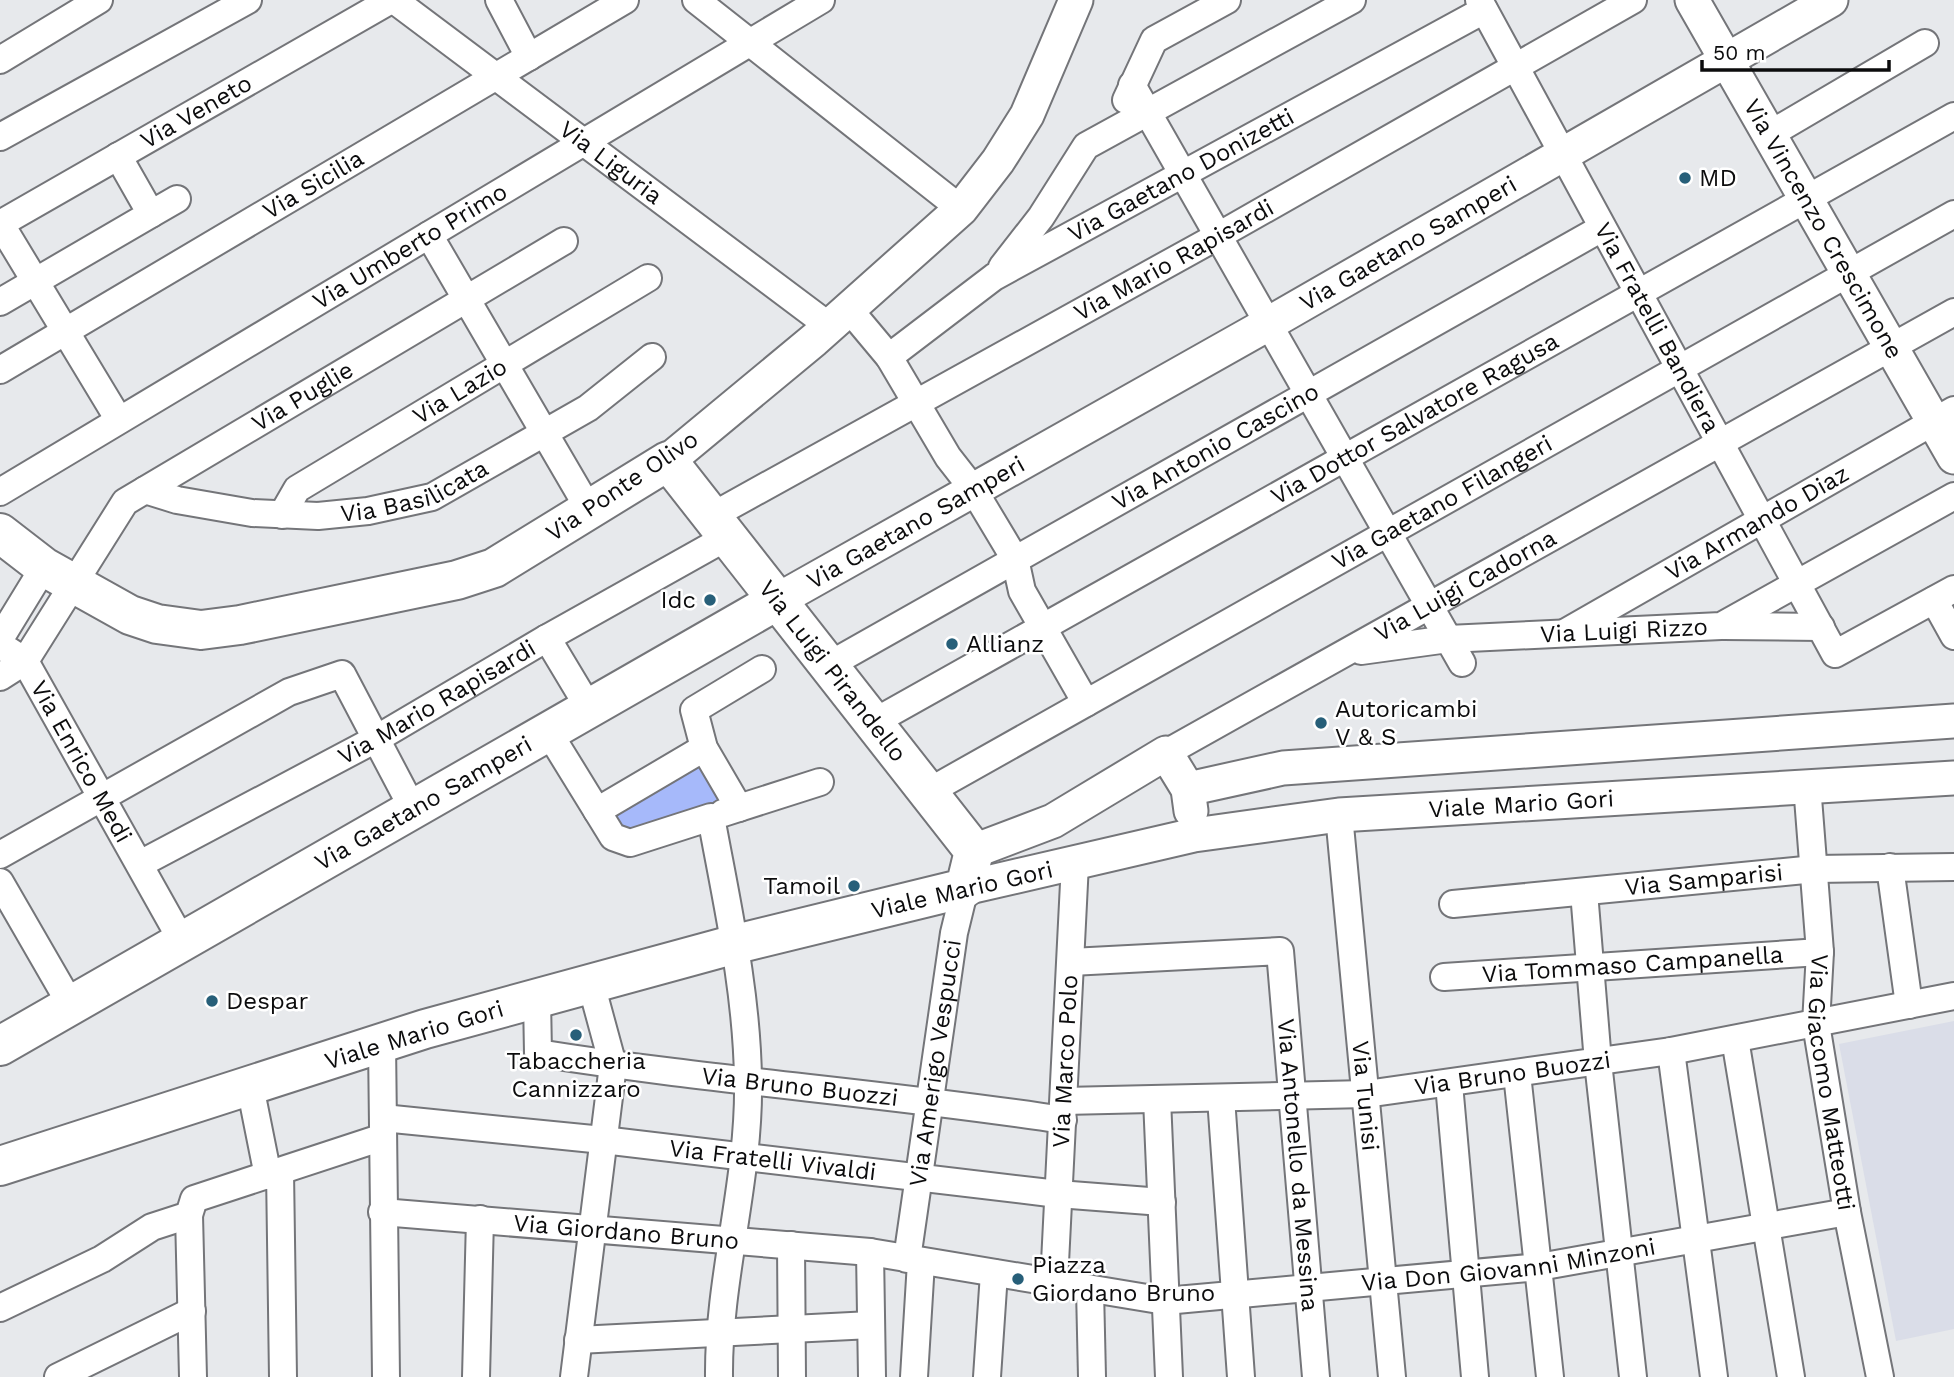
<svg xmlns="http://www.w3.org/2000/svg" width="1954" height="1377" font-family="'Work Sans',sans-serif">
	<rect width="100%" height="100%" fill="#e7e9ec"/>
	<path fill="#dadde8" d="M1954 1021V1329L1896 1341 1839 1044Z"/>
	<path fill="#a6b9fa" d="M694 763 706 766 721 804 633 830 621 825 613 810Z"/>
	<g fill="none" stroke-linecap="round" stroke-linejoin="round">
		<g stroke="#747579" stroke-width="30">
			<g id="minor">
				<path id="s1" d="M394 0 829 326"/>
				<path d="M499 0 529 57"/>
				<path d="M696 0 961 209"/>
				<path id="s2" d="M1479 0 1835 654 1954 589"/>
				<path d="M0 60 99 0"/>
				<path d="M1132 85 1462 663"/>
				<path d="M1126 100 1154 40 1227 0"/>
				<path d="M1770 134 1925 43"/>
				<path d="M0 137 248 0"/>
				<path d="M151 214 177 199"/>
				<path d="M0 223 119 420"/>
				<path id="s3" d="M0 224 391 0"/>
				<path d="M429 235 590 511"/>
				<path d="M1002 267 1041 217 1086 146 1352 0"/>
				<path d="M0 302 151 214 118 156"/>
				<path d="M848 308 889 357 948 457 973 489 1015 559 1022 591 1086 703"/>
				<path id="s4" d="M889 357 994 277 1484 10"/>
				<path id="s5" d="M0 370 625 0"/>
				<path id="s6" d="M145 490 177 500 252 513 318 516 368 511 432 497 588 408 652 357"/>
				<path id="s7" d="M0 492 821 0"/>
				<path id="s8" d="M282 515 297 489 648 278"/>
				<path id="s9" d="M712 516 1218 236 1633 0"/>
				<path d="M1934 600 1954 636"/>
				<path d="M1724 626 1821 627"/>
				<path id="s10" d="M1566 632 1954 410"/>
				<path d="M547 638 589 708"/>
				<path d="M0 639 44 567"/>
				<path id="s11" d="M0 645 25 661 182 941"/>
				<path id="s12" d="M1361 651 1448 639 1721 626 1954 496"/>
				<path id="s13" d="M829 665 1602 228"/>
				<path id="s14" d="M0 677 25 661 125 502 564 241"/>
				<path id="s15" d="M874 722 1954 116"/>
				<path d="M549 733 613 837 630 843 711 817C727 904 747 992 748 1080 750 1180 718 1277 719 1377"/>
				<path id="s16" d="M1166 753 1954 312"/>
				<path id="s17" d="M1807 785 1820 952 1816 1024 1847 1212 1880 1377"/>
				<path id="s18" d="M928 792 1954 214"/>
				<path d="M739 808 704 748 694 710 762 669"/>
				<path d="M597 811 704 748"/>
				<path d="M723 813 820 782"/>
				<path id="s19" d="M1339 815 1392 1377"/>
				<path d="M0 855 289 692 342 674 413 809"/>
				<path id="s20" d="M140 864 376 739 547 638 729 536"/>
				<path d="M1890 867 1909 1005"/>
				<path d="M0 882 71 1005"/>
				<path d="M1584 892 1598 1062 1633 1377"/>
				<path id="s21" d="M1453 904 1815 869 1954 867"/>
				<path id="s22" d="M1071 962 1280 951 1316 1377"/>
				<path id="s23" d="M1444 977 1820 952"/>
				<path id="s24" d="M537 999 538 1053C712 1081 889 1093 1063 1120"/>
				<path d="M1735 1039 1791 1377"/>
				<path d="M382 1043 386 1377"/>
				<path d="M1671 1051 1714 1377"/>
				<path d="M1517 1074 1550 1377"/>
				<path d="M1449 1084 1475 1377"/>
				<path d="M250 1086 268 1176"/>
				<path d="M1221 1098 1241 1377"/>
				<path d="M1157 1099 1169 1377"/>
				<path id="s25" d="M1064 1101 1366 1094 1671 1051 1954 996"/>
				<path id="s26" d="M383 1118 603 1140 1058 1194 1162 1202"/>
				<path d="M280 1171 283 1377"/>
				<path id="s27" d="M382 1212 870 1252 1165 1301 1539 1267 1847 1212"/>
				<path d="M189 1215 193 1377"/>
				<path d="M791 1245 792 1377"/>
				<path d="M870 1252 872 1377"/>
				<path id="s28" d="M907 1259 954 933 965 888"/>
				<path id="s29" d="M1054 1283 1075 863"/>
				<path d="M1090 1289 1092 1377"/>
				<path d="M0 1308 102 1259 152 1227 189 1215 194 1199 383 1137"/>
				<path d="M578 1340 871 1325"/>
				<path d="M58 1377 192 1311"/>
				<path d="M476 1377 480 1219"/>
				<path d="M574 1377 613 1065 591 984"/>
				<path d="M914 1377 921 1262"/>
				<path d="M987 1377 994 1273"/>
			</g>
		</g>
		<g stroke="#747579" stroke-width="37">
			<g id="tertiary">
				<path id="s30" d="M1692 0 1954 457"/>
				<path d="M668 461 814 340 961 209 998 161 1027 115 1076 0"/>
				<path id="s31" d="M778 600 1268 324 1831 0"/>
				<path d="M1188 789 1283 768 1954 721"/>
				<path d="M974 851 1053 821 1166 753 1188 789 1191 811"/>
				<path id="s32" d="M965 888 1194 835 1339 815 1954 778"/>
			</g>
		</g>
		<g stroke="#747579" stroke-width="42">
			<g id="secondary">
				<path id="s33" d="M0 533 44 567 130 615 157 624 201 630 240 625 457 580 494 568 668 461 974 851 965 888 736 944 425 1029 0 1166"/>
				<path id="s34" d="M0 1046 778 600"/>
			</g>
		</g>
		<use href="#minor" stroke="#fff" stroke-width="26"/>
		<use href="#tertiary" stroke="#fff" stroke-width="33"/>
		<use href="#secondary" stroke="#fff" stroke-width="38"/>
	</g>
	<g fill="#275f79" stroke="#fff" stroke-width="2.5">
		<circle cx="1685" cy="178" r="7"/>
		<circle cx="710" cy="600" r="7"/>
		<circle cx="952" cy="644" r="7"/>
		<circle cx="1321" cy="723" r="7"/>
		<circle cx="854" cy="886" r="7"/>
		<circle cx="212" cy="1001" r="7"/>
		<circle cx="576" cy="1035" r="7"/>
		<circle cx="1018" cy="1279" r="7"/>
	</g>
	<g text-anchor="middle" stroke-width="5" stroke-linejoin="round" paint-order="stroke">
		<g font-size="24" fill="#0c0c0d" stroke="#fff">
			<text dy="8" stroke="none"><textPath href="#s3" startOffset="226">Via Veneto</textPath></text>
			<text dy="8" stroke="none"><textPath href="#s1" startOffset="271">Via Liguria</textPath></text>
			<text dy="8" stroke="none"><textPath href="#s4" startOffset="345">Via Gaetano Donizetti</textPath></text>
			<text dy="8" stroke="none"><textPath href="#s5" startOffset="364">Via Sicilia</textPath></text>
			<text dy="8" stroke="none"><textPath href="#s30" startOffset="264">Via Vincenzo Crescimone</textPath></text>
			<text dy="8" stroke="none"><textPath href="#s31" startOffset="724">Via Gaetano Samperi</textPath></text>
			<text dy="8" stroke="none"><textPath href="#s7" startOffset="478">Via Umberto Primo</textPath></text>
			<text dy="8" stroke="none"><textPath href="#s9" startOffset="528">Via Mario Rapisardi</textPath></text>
			<text dy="8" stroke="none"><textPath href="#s2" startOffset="373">Via Fratelli Bandiera</textPath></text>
			<text dy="8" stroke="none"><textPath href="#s8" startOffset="220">Via Lazio</textPath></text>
			<text dy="8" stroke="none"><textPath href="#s14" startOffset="424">Via Puglie</textPath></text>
			<text dy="8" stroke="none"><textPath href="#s15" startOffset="620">Via Dottor Salvatore Ragusa</textPath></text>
			<text dy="8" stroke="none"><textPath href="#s13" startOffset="444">Via Antonio Cascino</textPath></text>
			<text transform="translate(622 486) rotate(-34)" y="8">Via Ponte Olivo</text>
			<text dy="8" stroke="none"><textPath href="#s6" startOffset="276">Via Basilicata</textPath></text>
			<text dy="8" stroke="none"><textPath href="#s18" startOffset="590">Via Gaetano Filangeri</textPath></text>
			<text dy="8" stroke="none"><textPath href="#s31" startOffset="158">Via Gaetano Samperi</textPath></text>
			<text dy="8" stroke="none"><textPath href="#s10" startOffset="220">Via Armando Diaz</textPath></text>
			<text dy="8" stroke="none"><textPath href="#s16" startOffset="343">Via Luigi Cadorna</textPath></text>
			<text dy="8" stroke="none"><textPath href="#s12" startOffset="264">Via Luigi Rizzo</textPath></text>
			<text dy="8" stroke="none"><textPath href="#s33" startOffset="998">Via Luigi Pirandello</textPath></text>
			<text dy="8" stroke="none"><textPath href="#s20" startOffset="338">Via Mario Rapisardi</textPath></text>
			<text dy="8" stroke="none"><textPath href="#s11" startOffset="145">Via Enrico Medi</textPath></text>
			<text dy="8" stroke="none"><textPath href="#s34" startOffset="488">Via Gaetano Samperi</textPath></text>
			<text dy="8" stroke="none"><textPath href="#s32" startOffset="564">Viale Mario Gori</textPath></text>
			<text dy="8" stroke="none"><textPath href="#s21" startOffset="252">Via Samparisi</textPath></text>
			<text transform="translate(962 890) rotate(-13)" y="8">Viale Mario Gori</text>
			<text dy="8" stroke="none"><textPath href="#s23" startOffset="189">Via Tommaso Campanella</textPath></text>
			<text transform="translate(414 1035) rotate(-17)" y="8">Viale Mario Gori</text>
			<text dy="8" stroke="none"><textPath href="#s29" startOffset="222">Via Marco Polo</textPath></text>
			<text dy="8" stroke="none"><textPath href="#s28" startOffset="198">Via Amerigo Vespucci</textPath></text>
			<text dy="8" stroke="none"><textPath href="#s25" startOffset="450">Via Bruno Buozzi</textPath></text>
			<text dy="8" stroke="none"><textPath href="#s17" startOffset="299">Via Giacomo Matteotti</textPath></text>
			<text dy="8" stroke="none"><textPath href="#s24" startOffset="318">Via Bruno Buozzi</textPath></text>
			<text dy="8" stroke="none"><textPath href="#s19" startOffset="282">Via Tunisi</textPath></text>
			<text dy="8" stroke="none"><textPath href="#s26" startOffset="392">Via Fratelli Vivaldi</textPath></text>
			<text dy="8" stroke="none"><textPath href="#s22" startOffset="424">Via Antonello da Messina</textPath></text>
			<text dy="8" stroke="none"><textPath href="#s27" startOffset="245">Via Giordano Bruno</textPath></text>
			<text dy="8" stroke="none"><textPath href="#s27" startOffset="1134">Via Don Giovanni Minzoni</textPath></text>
		</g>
		<g font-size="24" fill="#0c0c0d" stroke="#fff" text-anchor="start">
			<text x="1699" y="186">MD</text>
			<text x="696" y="608" text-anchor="end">Idc</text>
			<text x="966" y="652">Allianz</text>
			<text x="1335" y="717">Autoricambi<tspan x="1335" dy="28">V &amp; S</tspan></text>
			<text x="840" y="894" text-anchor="end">Tamoil</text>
			<text x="226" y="1009">Despar</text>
			<text x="576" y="1069" text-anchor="middle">Tabaccheria<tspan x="576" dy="28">Cannizzaro</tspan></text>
			<text x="1032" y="1273">Piazza<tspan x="1032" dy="28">Giordano Bruno</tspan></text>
		</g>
	</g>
	<path d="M1702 60v10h187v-10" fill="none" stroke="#0c0c0d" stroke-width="3.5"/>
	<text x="1713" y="60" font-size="21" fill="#0c0c0d" stroke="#ffffff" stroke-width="5" paint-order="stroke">50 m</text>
</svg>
